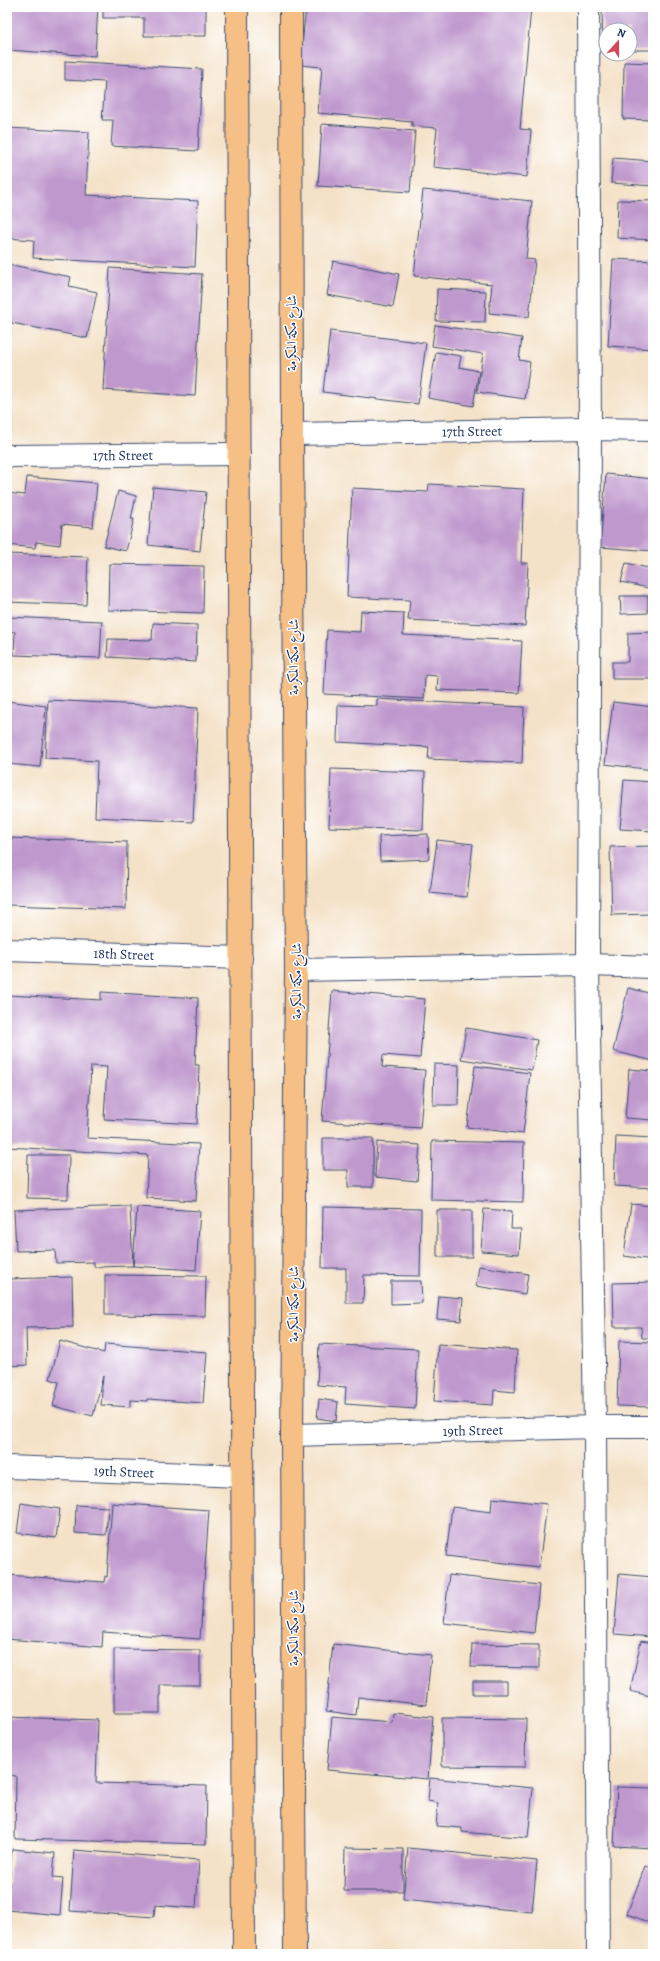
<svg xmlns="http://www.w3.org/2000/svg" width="660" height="1961" font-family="Alegreya,Amiri,serif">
	<rect width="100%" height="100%" fill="#fff"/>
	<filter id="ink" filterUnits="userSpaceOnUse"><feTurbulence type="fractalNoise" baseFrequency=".025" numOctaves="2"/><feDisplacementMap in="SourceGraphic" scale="8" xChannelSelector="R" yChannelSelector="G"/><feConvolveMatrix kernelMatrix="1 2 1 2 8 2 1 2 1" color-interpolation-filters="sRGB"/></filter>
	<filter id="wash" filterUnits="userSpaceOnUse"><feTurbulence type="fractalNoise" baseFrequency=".012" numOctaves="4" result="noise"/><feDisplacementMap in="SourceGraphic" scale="16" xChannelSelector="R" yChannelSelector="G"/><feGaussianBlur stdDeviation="0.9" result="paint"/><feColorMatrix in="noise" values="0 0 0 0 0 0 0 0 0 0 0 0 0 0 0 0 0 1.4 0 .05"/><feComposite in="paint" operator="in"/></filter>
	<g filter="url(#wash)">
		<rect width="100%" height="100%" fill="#f4e2c8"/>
		<g id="blocks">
			<path fill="#bf99ce" d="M7 7H98L95 56 7 50Z
				M103 7H206V36H144V18H103Z
				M306 7 531 8 520 129 531 130 527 177 433 167 437 128 412 126V122L318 113 322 67 300 65Z
				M602 7H653V50H630V30H606V50L603 51Z
				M65 61 202 69 198 151 111 146 113 120H102L105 82 65 80Z
				M624 62 653 63V120L623 119Z
				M322 124 415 131 410 192 318 186Z
				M7 128 89 132 86 195 198 201 195 267 33 258 34 240 7 238Z
				M613 158 653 161V186L611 183Z
				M423 190 532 201 526 259 535 260 529 317 489 313 492 284 414 276Z
				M618 200 653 201V240L617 238Z
				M613 259 653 261V349L608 346Z
				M333 261 399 274 393 307 327 295Z
				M7 264 71 277 69 286 97 292 87 338 7 322Z
				M110 268 202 274 195 396 103 390Z
				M437 289 486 291 485 322 436 321Z
				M435 325 522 338 519 360 530 362 525 399 477 392 483 354 432 346Z
				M330 331 426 343 418 404 323 392Z
				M436 352 461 356 459 367 479 371 473 406 428 398Z
				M606 474 653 479V551L600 547Z
				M27 477 97 483 93 527 62 524 60 545 36 542 35 548 7 545V493L25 495Z
				M429 484 524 489 521 563H528L525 626 408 620 410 600 347 597 352 488 428 492Z
				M153 487 206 492 200 551 148 545Z
				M118 491 136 496 131 519H134L126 551 104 546Z
				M7 554 88 557 86 605 7 602Z
				M626 563 653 569V589L621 582Z
				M109 564 204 566 203 613 108 610Z
				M620 596H648V613L621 614Z
				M361 611 404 613 403 635 522 641 519 693 437 690 438 676 425 675 424 699 324 694 327 630 360 632Z
				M7 617 102 621 100 658 14 655 15 632 7 631Z
				M153 623 197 625 196 662 107 657 108 639 152 640Z
				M653 632V679H612V662H628V633Z
				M377 699 524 707 522 763 428 759 429 747 337 742 338 705 377 706Z
				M48 700 198 708 193 822 95 817 97 761 45 758Z
				M7 701 46 706 40 767 7 764Z
				M613 702 653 707V770L605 764Z
				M331 769 425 772 423 830 329 827Z
				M624 780 653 782V831L620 829Z
				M428 834 429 859 380 861 379 836Z
				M7 838 127 842 126 909 7 905Z
				M437 840 473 844 467 897 430 893Z
				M653 846V914L612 915 610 847Z
				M628 988 653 994V1061L613 1051Z
				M332 991 425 999 420 1058 383 1055 382 1067 425 1070 420 1128 322 1121Z
				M101 992 198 998 195 1065H199L197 1124 104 1119 107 1067 91 1066 87 1138 199 1144 196 1201 146 1198 148 1155 7 1147V995L101 1000Z
				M466 1028 537 1040 532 1070 461 1059Z
				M434 1064 459 1065 458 1105H433Z
				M475 1066 530 1073 523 1134 467 1127Z
				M629 1069 653 1071V1120L625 1118Z
				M616 1136 653 1138V1188L614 1186Z
				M323 1138H373V1187H348V1170H323Z
				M432 1141 524 1143 523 1202 431 1200Z
				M377 1142 420 1145 417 1181 375 1177Z
				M28 1155H69L68 1199 27 1198Z
				M631 1204 653 1206V1260L624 1256Z
				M130 1206 133 1266 94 1267V1262L56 1263 55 1250 16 1251 14 1210Z
				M137 1207 200 1211 196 1270 133 1266Z
				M323 1207 421 1209 420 1276 364 1275 363 1303H346V1268H322Z
				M484 1209 512 1211 511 1229H521L519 1254 481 1251Z
				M437 1210H472V1257H437Z
				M479 1266 528 1274 525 1294 476 1286Z
				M105 1275 206 1276 205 1316 105 1315Z
				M72 1277 73 1327 26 1328 27 1365 7 1366V1279Z
				M391 1281H421L422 1303 391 1304Z
				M653 1282V1338H642L641 1327H614L613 1283Z
				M439 1296 463 1298 461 1321 437 1319Z
				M60 1341 104 1353 105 1344 207 1352 203 1403 147 1399V1401L130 1400V1407L101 1405 103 1376 93 1416 53 1406 59 1382 50 1379Z
				M619 1341 653 1342V1407L617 1406Z
				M319 1344 418 1349 415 1409 345 1404 346 1387 317 1385Z
				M438 1344 517 1350 515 1392 494 1390 493 1405 434 1401Z
				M319 1399 338 1402 336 1421 317 1418Z
				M492 1498 547 1504 539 1567 446 1556 452 1507 491 1512Z
				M21 1503 60 1509 56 1538 17 1533Z
				M112 1503 209 1510 200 1639 103 1632 102 1647 7 1639V1575L104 1582 105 1576 107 1577Z
				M76 1505 108 1507 106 1535 75 1533Z
				M619 1574 653 1577V1637L614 1634Z
				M449 1575 539 1585 534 1633 444 1623Z
				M641 1641 653 1643V1685L650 1696 630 1691Z
				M333 1644 431 1655 426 1705 358 1697 356 1715 326 1711Z
				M472 1644 539 1645V1668L471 1667Z
				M114 1649 200 1650V1685H160V1713H114Z
				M473 1681H507V1694H473Z
				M393 1713 433 1717 428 1779 327 1770 332 1717 392 1722Z
				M7 1717 98 1720 96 1783 207 1786 206 1844 15 1839 16 1776 7 1775Z
				M442 1718 526 1719 525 1767 442 1766Z
				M430 1778 533 1788 528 1838 462 1832V1828L436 1826 438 1803 428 1801Z
				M617 1787 653 1788V1848L614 1846Z
				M345 1848 403 1849V1891H344Z
				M408 1848 537 1861 532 1912 403 1899Z
				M12 1849 55 1853 53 1877 63 1878 60 1915 7 1910Z
				M74 1850 199 1860 196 1908 155 1905 154 1917 70 1911Z
				M645 1866 653 1868V1916L651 1923 627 1914Z"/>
		</g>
	</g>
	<g filter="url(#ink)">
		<use href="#blocks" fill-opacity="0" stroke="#3c4a6e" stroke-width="1"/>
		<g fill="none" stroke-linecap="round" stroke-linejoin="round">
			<g stroke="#3c4a6e" stroke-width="24">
				<g id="minor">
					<path d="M588 7 590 429 588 965 595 1427 598 1954"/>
					<path id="s1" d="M292 434 590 429 653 430"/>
					<path id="s2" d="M7 456 239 454"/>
					<path id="s3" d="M7 950 241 958"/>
					<path d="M296 970 588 965 653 967"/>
					<path id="s4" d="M292 1435 595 1427H653"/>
					<path id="s5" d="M7 1467 241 1476"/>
				</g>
			</g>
			<g stroke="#3c4a6e" stroke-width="24">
				<path id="major" d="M237 7 244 1954
					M291 7 292 434 296 970 292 1435 295 1954"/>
			</g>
			<use href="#minor" stroke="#fff" stroke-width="22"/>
			<use href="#major" stroke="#f5bf86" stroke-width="22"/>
		</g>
	</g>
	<g text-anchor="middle" stroke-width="3" stroke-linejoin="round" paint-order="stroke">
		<g font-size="14" fill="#1b2f5e" stroke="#fff">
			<text transform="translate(291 333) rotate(-90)" y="5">شارع مكة المكرمة</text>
			<text dy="5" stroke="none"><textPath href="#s1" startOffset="180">17th Street</textPath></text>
			<text dy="5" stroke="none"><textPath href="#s2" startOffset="116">17th Street</textPath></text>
			<text transform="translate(293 657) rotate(-90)" y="5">شارع مكة المكرمة</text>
			<text dy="5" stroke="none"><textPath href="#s3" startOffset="117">18th Street</textPath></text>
			<text transform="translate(296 981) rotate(-90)" y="5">شارع مكة المكرمة</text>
			<text transform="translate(293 1304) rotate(-90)" y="5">شارع مكة المكرمة</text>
			<text dy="5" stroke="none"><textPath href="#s4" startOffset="181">19th Street</textPath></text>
			<text dy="5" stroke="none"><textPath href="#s5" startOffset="117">19th Street</textPath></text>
			<text transform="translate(293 1628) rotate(-90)" y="5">شارع مكة المكرمة</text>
		</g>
	</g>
	<rect width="660" height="1961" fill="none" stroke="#fff" stroke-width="24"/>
	<g transform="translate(618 42) rotate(21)"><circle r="19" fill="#ffffff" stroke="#a4acbf"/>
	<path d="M0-3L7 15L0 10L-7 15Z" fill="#d1495b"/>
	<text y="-6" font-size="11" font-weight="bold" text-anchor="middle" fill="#1b2f5e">N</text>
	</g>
</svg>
